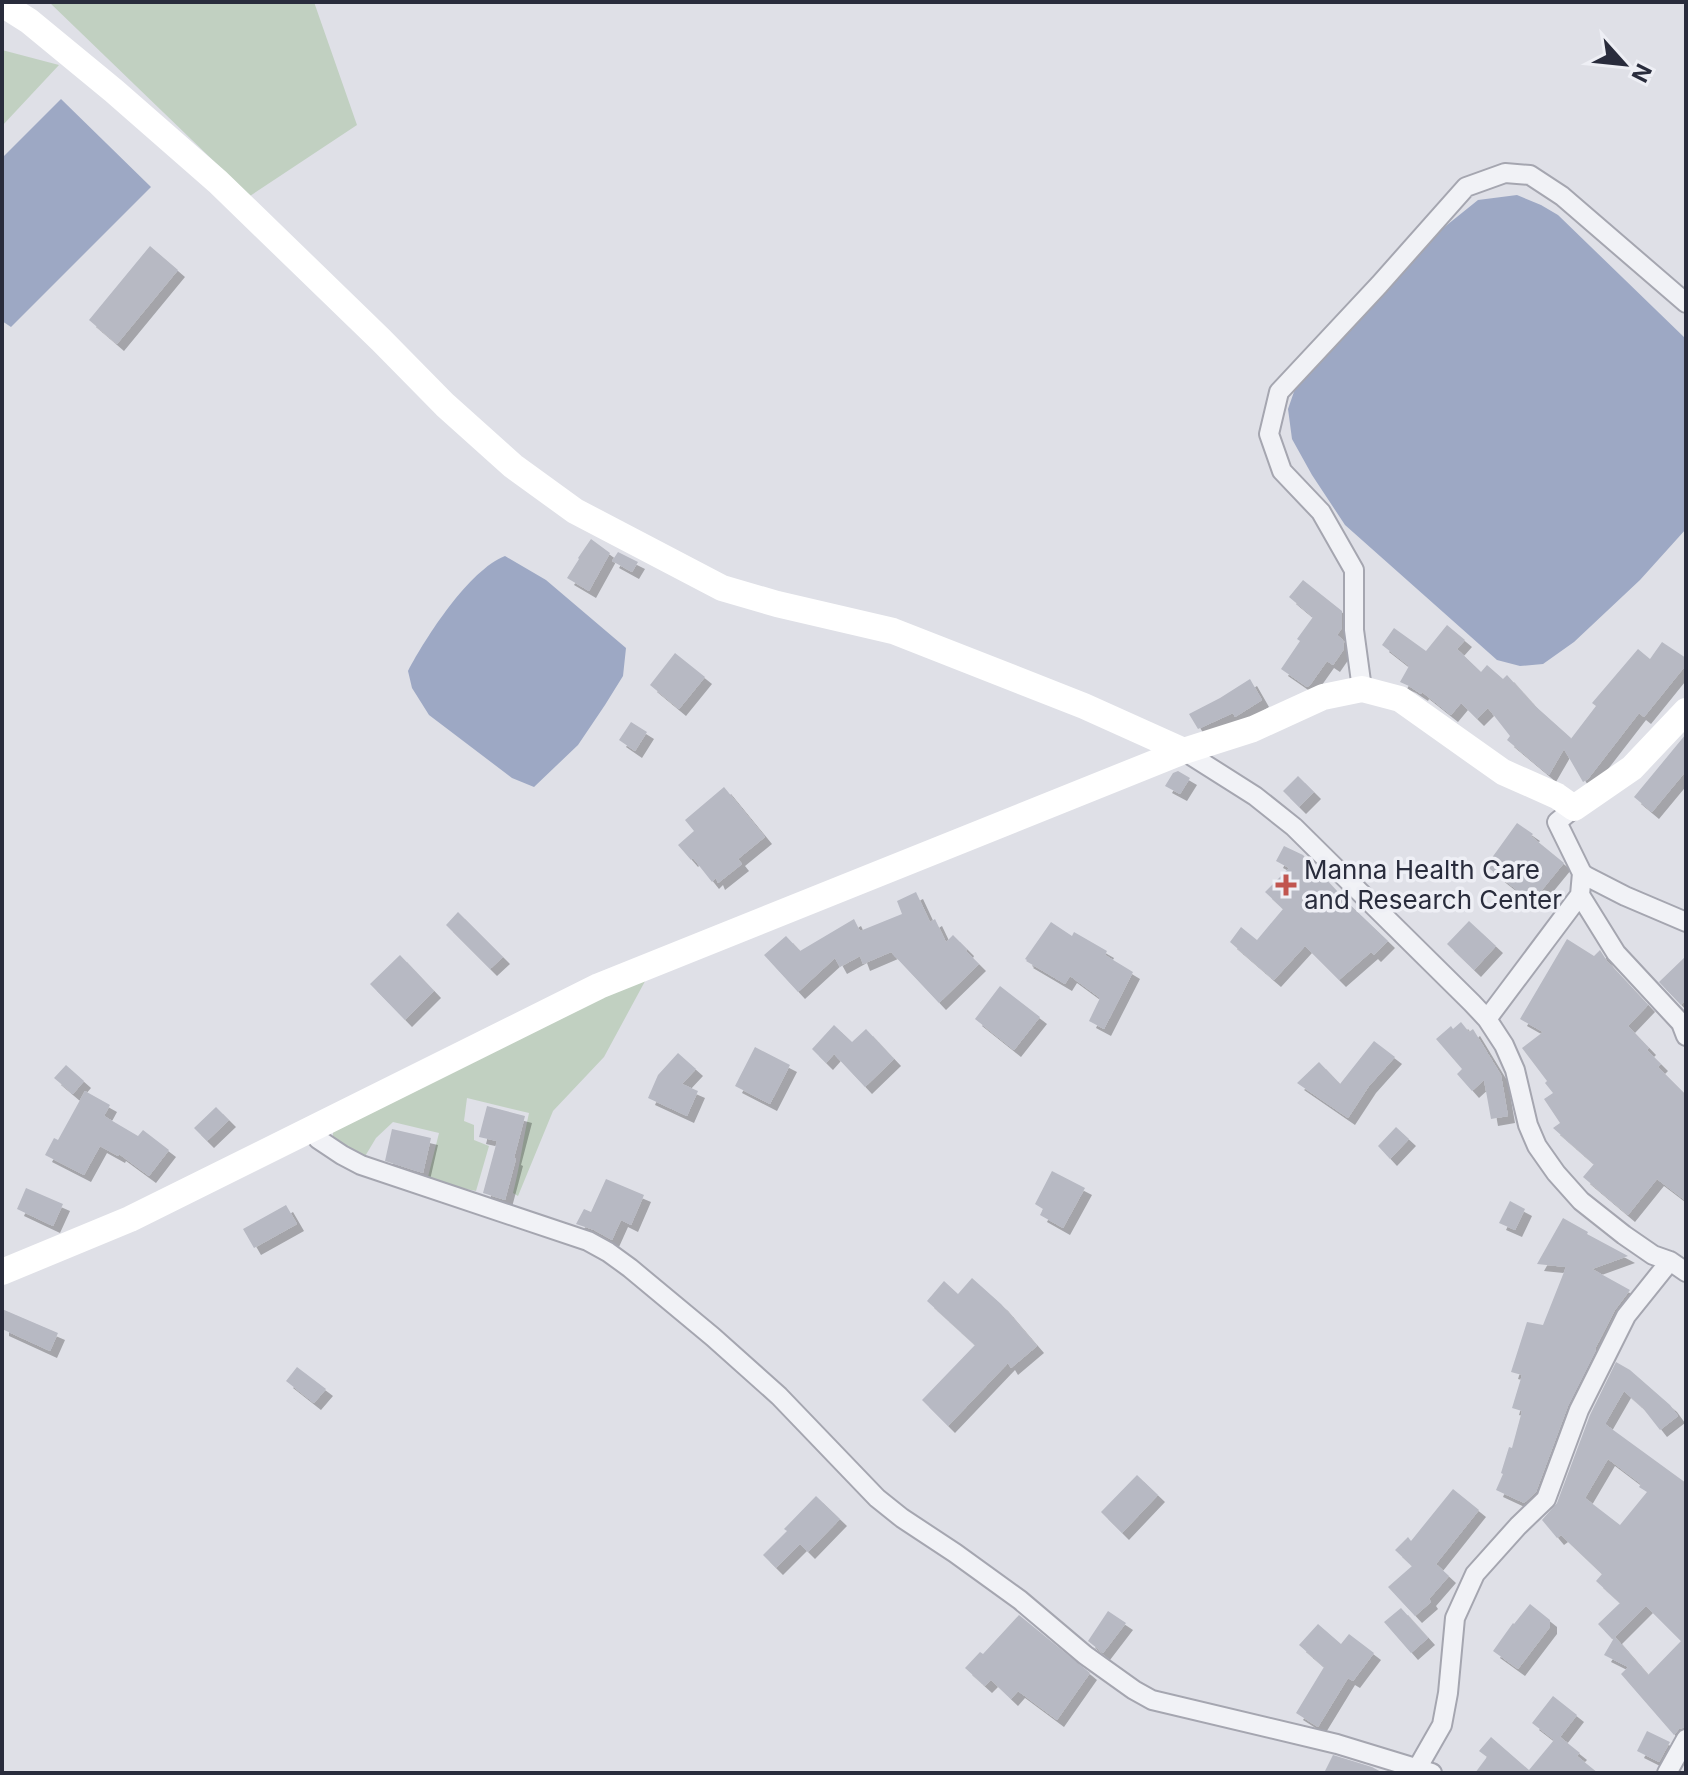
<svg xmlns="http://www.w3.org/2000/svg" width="1688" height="1775" font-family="Inter,sans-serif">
	<defs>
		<filter id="shadow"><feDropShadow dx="7" dy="7" stdDeviation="0" flood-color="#0004"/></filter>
	</defs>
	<rect width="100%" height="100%" fill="#dfe0e7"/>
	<path fill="#c1d0c1" d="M49 2H314L357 125 250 196Z
		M2 50 59 65 2 126Z
		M650 972 604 1057 553 1111 518 1196 513 1193C520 1166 523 1140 529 1113L467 1098 464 1121 474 1125V1140L489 1146 476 1191 427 1181 439 1133 393 1122 376 1138 358 1168 333 1141V1127Z"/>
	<path fill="#9da8c4" d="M61 99 151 187 11 327 2 321V158Z
		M1517 195 1541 205 1558 215 1686 339V529L1640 580 1574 642 1543 664 1520 666 1497 660 1345 525 1312 475 1292 439 1288 409 1296 386 1437 233 1478 200Z
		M505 556 546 580 626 648 623 676 605 705 578 745 534 787 512 778 429 715 412 688 408 671C426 637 469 570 505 556Z"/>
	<path fill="#b7b9c3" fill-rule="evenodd" filter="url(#shadow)" d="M150 246 178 270 117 344 89 320Z
		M591 539 610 553 589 591 567 578 579 559 578 558Z
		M618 552 638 562 632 572 612 561Z
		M1303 580 1342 611V628L1337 635 1343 640 1344 649 1333 665 1327 661 1310 685 1307 687 1281 669 1300 641 1297 639 1313 617 1289 597Z
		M1447 625 1465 640 1457 649 1481 672 1487 665 1503 679 1507 675 1533 704 1571 738 1570 740 1596 706 1592 703 1638 649 1650 659 1662 642 1686 658V665L1644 717 1639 713 1588 779 1583 782 1564 749 1549 775 1507 740 1510 736 1488 708 1477 719 1461 703 1451 715 1422 692 1421 694 1409 686 1400 682 1409 666 1382 645 1394 628 1426 651Z
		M675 653 705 677 679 709 650 685Z
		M1250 679 1262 700 1235 717 1233 713 1198 729 1189 714 1220 698Z
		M631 722 647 732 635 751 619 740Z
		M1686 734V771L1652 812 1634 797Z
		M1178 771 1190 778 1180 794 1165 786 1173 773Z
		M1298 776 1314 792 1299 807 1283 791Z
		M724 787 765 837 738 859 742 864 718 883 716 878 712 882 693 858 691 860 678 845 694 831 685 820Z
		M1517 823 1533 834 1531 836 1564 863 1532 902 1486 866Z
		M1284 846 1303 855 1346 901 1388 941 1374 955 1371 952 1339 980 1305 946 1274 980 1230 942 1241 927 1257 940 1283 909 1265 892 1289 868 1276 861Z
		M916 892 930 922 935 919 946 942 953 935 967 949 966 951 979 964 939 1003 891 952 863 964 860 956 840 967 835 958 798 992 764 955 786 936 800 951 854 919 860 931 902 914 897 901Z
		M458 912 503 957 490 969 446 925Z
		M1469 921 1496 946 1474 970 1447 944Z
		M1051 922 1072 936 1074 932 1107 951 1105 955 1133 972 1104 1029 1089 1021 1100 998 1070 976 1065 984 1026 961 1027 960 1025 959Z
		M1567 939 1594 956 1600 950 1607 961 1648 1005 1628 1026 1649 1048 1647 1050 1661 1064 1658 1067 1686 1095V1201L1657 1179 1628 1215 1583 1177 1594 1164 1553 1128 1560 1123 1544 1099 1553 1093 1545 1083 1547 1081 1522 1048 1543 1032 1520 1019Z
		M400 955 434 991 405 1020 370 984Z
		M1686 956V1000L1681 1005 1659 982Z
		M1000 986 1040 1017 1014 1050 975 1019Z
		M1461 1022 1469 1032 1473 1029 1501 1075 1508 1116 1491 1119 1484 1080 1472 1091 1457 1074 1462 1069 1436 1039 1451 1026 1453 1029Z
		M834 1025 852 1042 866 1029 894 1059 865 1087 834 1054 826 1063 812 1049Z
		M1374 1041 1395 1057 1369 1086 1348 1118 1297 1083 1319 1062 1340 1084Z
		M755 1047 790 1065 770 1104 735 1086Z
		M678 1053 696 1069 682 1084 698 1091 687 1116 648 1098 658 1075Z
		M66 1065 84 1081 73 1094 54 1078Z
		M85 1091 110 1105 104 1116 138 1136 143 1130 169 1150 149 1176 119 1154 118 1156 100 1146 84 1175 45 1155 54 1138 58 1140Z
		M487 1106 525 1116 514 1158 516 1159 505 1200 483 1193 497 1141 479 1137Z
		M216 1107 229 1120 207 1141 194 1128Z
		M1396 1127 1409 1139 1390 1159 1378 1146Z
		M392 1129 431 1138 423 1173 385 1161Z
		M1052 1171 1085 1188 1063 1228 1040 1215 1043 1209 1035 1204Z
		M606 1179 644 1195 631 1225 621 1220 612 1240 594 1230 576 1224 584 1209 591 1212Z
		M26 1188 63 1204 53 1226 17 1209Z
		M1510 1201 1525 1209 1515 1230 1499 1223Z
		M286 1205 297 1224 254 1248 243 1229Z
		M1563 1218 1588 1232 1587 1234 1628 1256 1592 1269 1630 1290 1615 1310 1595 1349 1596 1350 1568 1406 1536 1492 1524 1503 1496 1490 1503 1474 1501 1473 1509 1447 1512 1448 1522 1411 1512 1408 1522 1375 1511 1372 1527 1322 1543 1325 1566 1267 1537 1264Z
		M972 1278 1001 1304 1037 1346 1011 1368 1008 1363 948 1426 922 1400 975 1345 927 1301 944 1281 958 1294Z
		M2 1309 58 1333 50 1351 2 1329Z
		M1616 1362 1630 1370 1670 1405 1678 1416 1660 1430 1642 1407 1624 1391 1605 1424 1686 1483V1727L1679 1729 1674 1735 1621 1674 1628 1667 1604 1655 1614 1638 1612 1639 1598 1624 1620 1603 1596 1581 1602 1574 1561 1535 1557 1538 1542 1520 1557 1503 1590 1415ZM1608 1459 1641 1484 1639 1487 1647 1492 1620 1525 1585 1498ZM1646 1606 1681 1641 1648 1675 1615 1637Z
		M297 1367 326 1389 314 1403 286 1381Z
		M1137 1475 1158 1495 1122 1533 1101 1512Z
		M1453 1489 1479 1510 1436 1564 1449 1576 1429 1599 1431 1602 1415 1616 1388 1587 1412 1566 1395 1550 1408 1537 1411 1541Z
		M816 1496 840 1519 808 1552 800 1544 776 1568 763 1555 787 1531 784 1529Z
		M1530 1604 1550 1620V1627L1518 1669 1493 1651 1513 1623 1514 1624Z
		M1401 1608 1428 1638 1411 1653 1384 1622Z
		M1108 1611 1126 1623 1103 1653 1088 1641Z
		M1019 1615 1090 1673 1057 1720 1018 1691 1011 1699 991 1680 985 1686 965 1668 980 1652 983 1654Z
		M1318 1624 1341 1644 1349 1634 1374 1653 1353 1681 1348 1678 1318 1727 1296 1713 1324 1667 1299 1645Z
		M1553 1696 1577 1715 1560 1737 1580 1753 1577 1756 1598 1773H1475L1487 1757 1479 1751 1491 1737 1529 1770 1554 1740 1532 1723Z
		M1647 1731 1670 1742 1659 1762 1637 1751Z
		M1333 1755 1372 1767 1383 1773H1324Z"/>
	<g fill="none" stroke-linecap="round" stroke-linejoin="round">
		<g stroke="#a5a6b0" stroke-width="22">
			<path id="street" d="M1362 689 1354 630V570L1321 512 1282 471 1269 434 1279 392 1379 285 1466 187 1505 173 1530 175 1562 196 1686 303
				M1184 751 1255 796 1294 827 1472 1003 1487 1019 1504 1045 1515 1070 1528 1125 1537 1146 1556 1173 1581 1201 1624 1235 1653 1255 1670 1261 1686 1272
				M1574 808 1557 822 1582 873 1586 876 1625 896 1686 922
				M1582 873 1580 895 1616 953 1681 1023 1686 1036
				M1487 1019 1580 895
				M313 1128 318 1139 342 1155 361 1165 588 1241 608 1252 630 1268 713 1337 779 1396 877 1498 902 1518 955 1553 1020 1600 1085 1655 1134 1690 1152 1700 1337 1744 1432 1773
				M1418 1767 1442 1725 1448 1693 1455 1618 1475 1574 1518 1526 1546 1499 1579 1410 1626 1316 1670 1261
				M1667 1773 1686 1739"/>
		</g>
		<use href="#street" stroke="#f1f2f6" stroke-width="18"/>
		<path stroke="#fff" stroke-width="26" d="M2 4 29 21 114 91 218 182 381 340 445 405 513 466 575 511 722 588 777 604 893 631 1084 706 1184 751
			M2 1272 130 1219 599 986 1184 751 1253 729 1323 697 1362 689 1400 699 1503 772 1557 796 1574 808 1632 768 1686 711"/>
	</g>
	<path fill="#c1554f" stroke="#eeeff5" stroke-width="3" d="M1282 873h8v8h8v8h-8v8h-8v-8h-8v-8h8z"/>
	<g text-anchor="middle" stroke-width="7" stroke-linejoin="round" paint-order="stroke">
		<g font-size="26" fill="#292c3c" stroke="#eeeff5" text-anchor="start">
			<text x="1304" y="879">Manna Health Care<tspan x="1304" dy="30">and Research Center</tspan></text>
		</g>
	</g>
	<rect width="1688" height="1775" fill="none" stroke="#292c3c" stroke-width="8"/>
	<g transform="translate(1624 64) rotate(117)" stroke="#eeeff5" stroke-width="6" paint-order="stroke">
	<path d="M0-6L14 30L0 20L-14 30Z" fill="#292c3c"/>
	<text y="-12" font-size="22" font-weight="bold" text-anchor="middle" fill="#292c3c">N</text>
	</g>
</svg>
